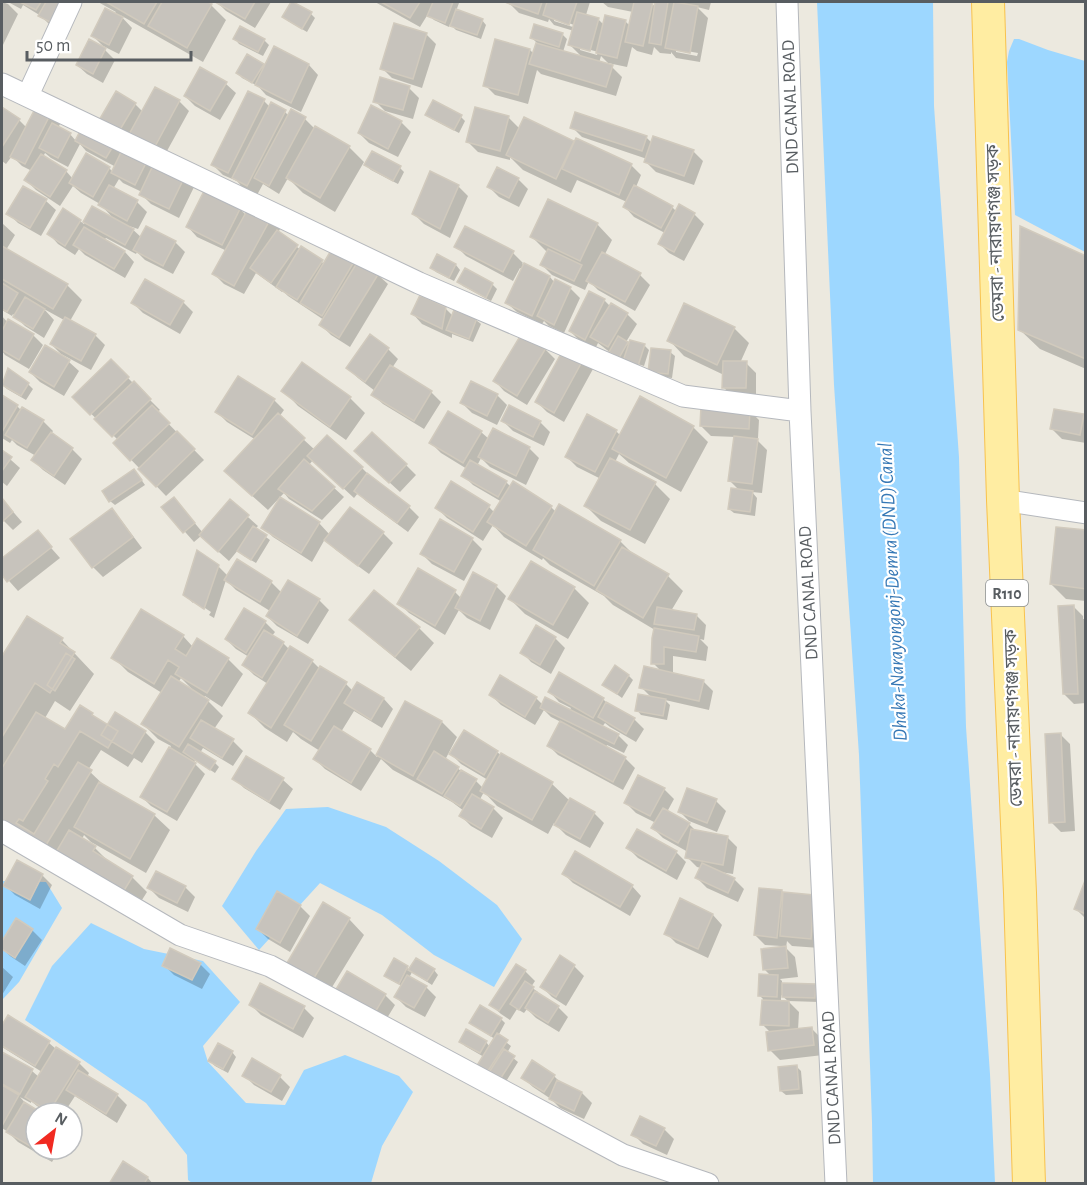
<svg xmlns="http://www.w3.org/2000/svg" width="1087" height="1185" font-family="'Alegreya Sans','Noto Sans Bengali',sans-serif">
	<rect width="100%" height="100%" fill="#ece9df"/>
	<path fill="#9dd7ff" d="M817 2H933L934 106 959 457 966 727 990 1074 995 1183H873L872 1122 859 755 834 385Z
		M1014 39H1019L1048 50 1085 61V252L1015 215 1007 62 1009 51Z
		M328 807 386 827 439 861 497 905 522 939 494 987 434 955 382 915 320 883 259 950 222 906 256 851 286 809Z
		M2 881 46 882 62 908 19 982 2 1000Z
		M91 923 144 949 203 961 240 1002 203 1046 208 1062 246 1103 285 1105 304 1070 345 1055 399 1076 413 1092 382 1146 371 1183H192L188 1180 187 1155 146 1103 25 1020 52 966Z"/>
	<path fill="#0003" fill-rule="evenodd" d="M2 2 8 4 18 14 2 47Z
		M8 2H78L82 5 66 34 50 25 41 16 23 5 21 9Z
		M98 2H204L211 5 226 20 203 62 120 15 132 28 119 54 103 46 93 36 116 12Z
		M217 2H271L255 28 226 11Z
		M375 2H431L434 4 435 2H457L459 3 456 11 482 20 486 25 481 39 456 30 450 24 449 27 434 20 428 14 420 27Z
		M509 2H590L586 15 598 19 604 25 606 17 626 22 630 26 633 12 608 7 602 2H642L652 4 656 7V2H679L678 4 686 5 682 2H711L709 10 697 7 708 18 700 62 676 58 671 52V54L660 53 654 47 652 55 637 51 632 47 627 67 608 63 622 77 616 96 541 74 537 70 528 104 495 95 485 85 530 50 534 54 537 43 532 38 562 34 567 39 563 52 583 58 570 45 574 31 554 25 549 19 548 22 519 13 509 3ZM554 18 577 26 576 28 554 21ZM580 47 598 52 597 55 580 50ZM676 49 698 53 697 56 676 52ZM601 56 611 66 599 63Z
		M311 14 315 18 307 32 288 21 284 17Z
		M426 34 436 44 422 88 392 78 382 68Z
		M235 39 264 40 269 45 263 56 239 44Z
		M90 41 105 50 115 60 103 83 87 74 77 65Z
		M275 48 309 65 318 75 301 112 266 95 258 86 242 78 238 73 263 65 265 68Z
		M226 84 236 93 220 120 195 106 185 96Z
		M409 88 419 98 413 119 385 111 375 101Z
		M179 101 189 111 162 160 110 131 135 104 143 112Z
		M264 101 270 107 271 104 285 112 289 116 305 119 315 129 349 147 364 162 335 212 303 193 288 178 279 194 263 184 257 195 243 188 237 181 223 175 213 165Z
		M2 108 19 120 27 128 50 114 60 124 58 128 70 134 76 141 84 127 195 185 179 218 151 204 141 194 142 192 123 183 119 179 113 189 137 202 147 212 138 229 129 226 142 238 175 242 185 252 173 274 145 260 137 252 136 254 106 238 104 240 125 252 134 262 125 278 85 255 79 249 75 255 58 244 49 234 80 221 84 224 92 208 114 219 100 204 81 193 73 186 60 206 36 190 26 180 32 171 22 166 12 156 6 164 2 161ZM80 144 86 151 116 167 113 172 109 168 86 155 73 179 66 171 43 157 45 153 51 158 68 167Z
		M427 114 461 117 465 121 459 133 432 119Z
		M508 117 520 129 573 142 631 165 641 175 636 187 672 207 676 211 694 214 704 224 684 261 669 253 659 243 665 233 634 217 625 207 627 202 577 180 571 193 523 170 510 157V160L478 152 468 142Z
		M401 122 411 132 398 157 369 143 359 133Z
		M572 127 646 137 652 143 693 151 703 161 694 185 656 172 646 162 647 159 582 137Z
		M366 165 400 168 404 172 398 184 371 170Z
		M518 179 528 189 519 207 499 197 489 187Z
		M458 186 468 196 450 238 424 224 414 214Z
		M46 201 56 210 41 236 18 223 8 213Z
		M240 209 246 215 270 219 280 229 278 233 301 250 325 264 333 249 378 275 388 284 350 347 331 335 321 325 324 320 288 296 283 291 282 292 256 273 244 294 224 284 214 274 227 251 197 237 188 227Z
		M2 223 15 235 6 250 67 285 82 300 70 321 95 335 105 345 91 370 61 354 51 344 64 320 44 309 54 320 44 338 25 326 13 314 12 316 2 310Z
		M597 224 612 240 605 254 640 275 650 285 635 311 598 290 589 281 585 290 552 275 542 265 548 253 532 237Z
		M456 246 513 253 523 263 522 264 550 277 555 283 556 281 570 288 580 298 564 333 549 326 544 321 542 324 517 312 507 303 522 269 520 268 513 281 466 256Z
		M438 256 456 265 460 270 454 281 436 272 432 267Z
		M1086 258V369L1040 349 1019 329Z
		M465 270 492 284 497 289 491 301 463 286 459 282Z
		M590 293 605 301 610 306 627 314 637 324 626 342 629 346 644 345 649 350 644 366 616 357 598 343 595 349 580 341 570 331Z
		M183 302 193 312 180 334 143 313 133 303Z
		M445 308 453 316 476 320 481 324 473 342 452 334V338L422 324 413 314Z
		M2 316 8 323 33 335 43 345 29 369 5 355 2 351Z
		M734 328 749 343 740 363H746L756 373V398L734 397 724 388V375L684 356 669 340Z
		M388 349 398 359 392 368 431 392 441 402 424 429 383 404 373 395 375 391 358 378 348 368Z
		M545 349 555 359 527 405 504 391 495 381Z
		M670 352 675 356 672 378 654 376 650 371Z
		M583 359 593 369 564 422 547 412 537 402Z
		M111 361 160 410 157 412 204 460 166 496 115 443 118 440 74 397Z
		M69 362 79 371 64 396 40 382 30 372Z
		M303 364 350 398 365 413 346 440 298 406 283 390Z
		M2 384H28L33 389 26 400 7 389Z
		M497 395 507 405 497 425 472 413 462 403Z
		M2 397 17 406 22 411 43 421 53 431 51 434 72 449 82 459 65 485 43 470 33 460 36 456 17 445 12 440 10 443 2 438Z
		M274 400 284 410 279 417 315 450 327 437 362 468 372 478 409 507 419 517 408 532 366 501 358 493 354 498 313 460 309 465 344 497 322 520 289 499 284 493 268 510 241 486 256 440 227 422 217 412Z
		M749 410 759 420 758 438H755L767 450 762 493 752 492 757 498 755 516 734 513 729 509 740 491 730 481 736 437 711 436 701 426Z
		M1083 415 1086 418V443L1062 439 1052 429Z
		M503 421 540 422 550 432 544 446 513 431Z
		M693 427 708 442 681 492 629 463 619 454 615 462 655 484 670 499 645 544 601 521 586 506 601 479 577 467 567 457 616 431 621 436Z
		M494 430 529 448 539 458 526 485 490 467 481 458 477 466 506 482 511 487 551 507 556 512 620 541 635 556 668 576 683 591 671 611 696 615 706 625 704 640 700 639 708 647 706 661 673 656V674L703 681 713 691 709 710 665 700 670 705 667 720 641 715 637 710 652 698 641 687 661 671 653 663 655 630 613 605 604 596 550 565 543 558 542 560 504 537 493 525 483 541 447 518 437 508 489 507 495 513 502 502 473 485 463 475 467 469 441 453 431 443 481 432 489 439Z
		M2 452 20 468 7 486 2 482Z
		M366 461 406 465 416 475 400 492Z
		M138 475 145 485 115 505 110 501Z
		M2 499 22 522 13 530 2 519Z
		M230 501 258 526 255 529 270 540 256 563 244 556 238 550 229 561 201 536 194 542 163 507 183 509 203 533Z
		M111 510 121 520 142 548 103 577 93 567Z
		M319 523 330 535 383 533 393 543 369 574 336 550 325 539 312 562 273 537 263 527Z
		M37 532 60 558 18 591 2 573V560Z
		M1086 532V601L1066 599 1051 584Z
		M472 539 482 549 464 581 432 564 422 554Z
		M218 566 228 576 271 582 282 593 319 600 329 610 308 644 277 626 267 616 270 611 236 590 226 580 214 618 209 615 211 612 193 600V603L184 594Z
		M496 586 506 596 490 630 467 618 459 610 445 635 409 613 399 603 455 592 461 598Z
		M574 588 589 603 568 639 525 614 510 599Z
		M374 592 419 628 434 643 411 671 366 634 351 619Z
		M1073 606 1083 616V619H1086V635L1084 633 1086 703 1074 704 1064 694Z
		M28 618 62 640 94 674 70 711 55 701 45 718 66 731 92 714 99 721 108 726 145 732 155 742 142 763 134 758 128 767 101 750 88 770 108 789 154 815 170 830 146 873 91 842 84 835 82 839 95 848 110 863 132 877 147 892 135 911 2 835V659Z
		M265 622 275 632 272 636 283 643 289 649 312 661 320 669 346 684 353 691 358 684 384 699 393 709 382 728 354 711 341 732 370 750 377 757 405 703 442 722 457 737 445 760 476 781 483 788 488 780 461 764 451 754 497 752 502 756 552 784 570 801V800L594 813 604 823 590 848 566 835 554 823 548 834 497 806 484 792 479 801 493 808 503 818 492 838 471 826 461 816 464 811 452 802 393 770 381 759 361 791 325 769 315 759 320 751 301 739 293 732 287 742 265 728 250 713 268 684 254 675 244 665 249 657 236 649 226 639Z
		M536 627 555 638 565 648 551 674 531 662 522 652Z
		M183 636 193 647 228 659 243 674 222 707 205 696 204 697 223 716 214 729 233 741 243 751 233 766 203 748 200 753 215 763 219 767 215 773 195 760 194 763 205 774 177 821 151 806 141 796 171 746 158 739 143 724 162 693 128 672 113 657ZM181 678 195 692 178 683Z
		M629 676 633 680 622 698 604 685Z
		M550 692 603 699 609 705 634 719 644 729 636 742 610 727 605 723 602 727 618 735 628 745 624 753 607 745 606 747 625 758 635 768 623 790 558 755 548 745 561 722 551 717 544 710 535 725 501 705 491 695 536 698 543 705 569 711 571 708 559 702Z
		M1060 734 1070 744 1075 831 1061 832 1051 822Z
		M234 778 283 780 293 789 280 810 244 788Z
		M664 789 674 799 667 812 689 824 696 831 727 837 737 847 733 874 720 872 734 879 744 889 738 902 707 888 697 878 701 868 697 867 687 857 688 852 663 838 653 828 656 823 636 813 626 803Z
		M716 801 726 811 717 832 689 821 679 811Z
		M638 831 677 853 686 862 677 880 638 858 628 848Z
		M564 874 632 886 641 896 630 916 573 883Z
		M42 875 52 885 40 909 15 895 5 885Z
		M1086 882V919L1076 909Z
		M185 887 195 897 188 912 159 898 149 888Z
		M781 892 783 894 814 896 820 948 792 946 787 941 786 948 795 957 798 977 780 979 782 981V984L815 986 820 990 819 1002 788 1001 781 995V1002H789L799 1012 798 1030 811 1028 821 1038 823 1055 780 1060 770 1050 771 1033 762 1024 763 999 759 995 771 976 765 970 781 946 765 945 755 935Z
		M278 893 300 906 310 916 290 952 268 939 258 929Z
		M713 915 722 925 708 958 676 943 666 933Z
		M349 919 364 935 326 997 301 982Z
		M17 920 32 930 42 940 25 966 10 956 2 948V944Z
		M560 957 574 966 584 976 566 1006 552 997 542 987Z
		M395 960 410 970H434L438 975 432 985 412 972 409 978 426 987 436 997 425 1017 406 1007 396 997 402 986 391 980 386 976Z
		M200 964 210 974 202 989 174 975 164 965Z
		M2 967 13 977 2 995Z
		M525 971 535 981 531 987 538 992 537 994 558 1007 568 1017 559 1032 536 1018 527 1009 524 1013 517 1009 510 1020 501 1014 491 1005Z
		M385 995 395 1005 381 1028 344 1006Z
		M251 1005 304 1008 314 1018 303 1038 261 1015Z
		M8 1017 49 1043 56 1049 79 1063 89 1073 87 1077 117 1095 127 1105 117 1123 75 1096 64 1113H48L37 1106 31 1101V1103L20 1097 29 1107 39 1113H36V1149H60L52 1162 18 1142 8 1132 2 1128V1053L32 1071 39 1077 42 1072 2 1047V1028Z
		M501 1019 505 1023 498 1036 511 1046 507 1053 518 1062 502 1088 488 1077 484 1057 465 1046 461 1041 486 1042 490 1047 495 1039 476 1027 471 1023Z
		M232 1052 236 1057 228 1073 215 1066 210 1061Z
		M253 1060 280 1077 290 1087 282 1101 254 1085 244 1075Z
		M532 1063 554 1076 563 1085 582 1093 592 1103 584 1119 560 1108 551 1099 533 1087 523 1078Z
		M796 1066 801 1071 803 1094 786 1095 781 1091Z
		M664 1129 674 1139 667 1155 643 1144 633 1134Z
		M123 1163 148 1178 153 1184H111Z"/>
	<path fill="#c7c3bc" stroke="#d1cabd" stroke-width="1.5" d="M20 2H41L36 10Z
		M46 2H69L56 25 38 16Z
		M106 2H157L144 24Z
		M162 2H208L212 4 187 48 148 26Z
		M215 2H255L245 19Z
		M291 2H293L312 12 302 29 282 17Z
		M381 2H420L410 18Z
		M433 2H453L445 23 427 16Z
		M508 2H542L538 14 507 3Z
		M547 2H577L569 25 543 15Z
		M634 2H653L643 46 625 42Z
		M655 2H668L661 45 649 43Z
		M674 2 698 6 690 53 665 48Z
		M105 8 123 17 109 45 91 36Z
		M456 9 483 19 477 35 450 26Z
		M577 12 599 18 590 51 568 45Z
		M605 15 626 20 617 58 596 53Z
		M394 23 427 33 413 79 380 69Z
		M534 24 563 33 559 47 530 38Z
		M240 26 265 39 258 52 233 39Z
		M89 39 106 48 93 74 76 65Z
		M495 39 530 49 518 95 483 86Z
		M536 43 613 65 606 87 529 64Z
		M274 46 309 64 291 103 255 85Z
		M247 54 264 64 252 83 236 73Z
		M200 67 227 82 210 111 184 96Z
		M380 77 410 86 403 110 373 102Z
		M155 87 180 100 152 152 127 138Z
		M116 91 136 103 118 133 98 122Z
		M248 91 265 99 228 173 211 165Z
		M433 100 462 115 454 130 425 115Z
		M271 102 286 110 247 186 232 178Z
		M37 105 51 113 25 164 10 157Z
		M371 105 402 121 388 149 358 133Z
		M2 107 20 119 2 147Z
		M475 107 509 116 500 151 466 142Z
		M291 109 306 117 269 186 254 178Z
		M575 112 647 136 642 151 570 128Z
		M524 117 574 141 556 179 506 155Z
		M52 123 71 133 58 158 39 148Z
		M83 125 115 143 106 158 75 141Z
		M315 126 350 146 320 198 286 178Z
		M653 136 694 150 684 176 644 162Z
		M576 138 632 164 619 195 562 169Z
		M123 148 148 159 135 185 111 173Z
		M372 151 401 166 393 181 364 165Z
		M86 153 110 167 93 197 69 183Z
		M41 154 67 170 50 197 24 180Z
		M156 159 186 174 169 209 139 195Z
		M497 167 519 178 509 198 487 187Z
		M430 171 459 185 440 229 412 214Z
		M109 185 138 200 127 221 98 205Z
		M634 185 673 206 661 228 623 207Z
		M23 186 47 199 30 228 6 214Z
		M205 189 241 207 222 245 186 227Z
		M548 199 598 223 580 261 530 237Z
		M679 204 695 213 674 252 658 244Z
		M92 206 134 229 125 245 83 222Z
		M249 207 271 218 234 286 212 274Z
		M63 208 81 220 65 246 47 234Z
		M146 226 176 241 163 266 133 250Z
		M465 226 514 251 503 272 454 247Z
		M1020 226 1086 256V359L1018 330Z
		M84 227 125 251 114 269 73 245Z
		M277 230 298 245 271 283 250 268Z
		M2 246 68 284 53 309 2 279Z
		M301 246 323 260 297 300 276 287Z
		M333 247 355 260 322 316 300 303Z
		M548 249 582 265 574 281 540 265Z
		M602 252 641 273 625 302 586 281Z
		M437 254 456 264 449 278 430 268Z
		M358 261 379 273 339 338 319 325Z
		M524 263 550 276 532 316 505 303Z
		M465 268 493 283 486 298 457 282Z
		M145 279 184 301 170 325 131 303Z
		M555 279 571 287 554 325 537 316Z
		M2 283 18 293 7 312 2 309Z
		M589 291 605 299 585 340 569 331Z
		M420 295 446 307 442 329 411 314Z
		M25 297 45 309 33 329 13 317Z
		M611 303 628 313 608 347 590 337Z
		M684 303 735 327 717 365 667 341Z
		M454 310 477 318 469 339 446 330Z
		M65 317 96 334 81 361 50 344Z
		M8 319 34 334 19 360 2 350V331Z
		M522 333 546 348 517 396 493 381Z
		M370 334 389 348 365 382 346 368Z
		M618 336 628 342 619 358 609 352Z
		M630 340 645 344 638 366 623 361Z
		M45 345 70 360 54 387 29 372Z
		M564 348 584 358 554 413 535 402Z
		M651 348 671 350 668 374 648 372Z
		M111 359 129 377 90 415 72 397Z
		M723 361H747L746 388H722Z
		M302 362 351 397 330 427 281 391Z
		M390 365 432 391 414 421 371 395Z
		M8 368 29 383 21 396 2 385Z
		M238 376 275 399 252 435 215 412Z
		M134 381 151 399 112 437 94 419Z
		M471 381 498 394 487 416 460 403Z
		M2 395 18 405 2 432Z
		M640 396 694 426 666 478 612 449Z
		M152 405 170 423 130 461 113 443Z
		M509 405 541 421 533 437 501 421Z
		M701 406 750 409 749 429 700 426Z
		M22 407 44 420 27 448 5 435Z
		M1054 409 1084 414 1080 435 1050 429Z
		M448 411 482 431 463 463 429 443Z
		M278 413 305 438 252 496 224 471Z
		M587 414 617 430 595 472 565 457Z
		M493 428 530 447 516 476 478 457Z
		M177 431 195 449 156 487 138 469Z
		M51 432 73 448 54 476 31 460Z
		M372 432 407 464 389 483 354 451Z
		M327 435 363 467 343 489 307 456Z
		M734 436 758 439 752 484 728 481Z
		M2 450 12 457 2 471Z
		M610 458 656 482 630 530 584 506Z
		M304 459 335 487 312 511 278 489Z
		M470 460 507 481 498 497 461 476Z
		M134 469 142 480 109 502 102 491Z
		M367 473 410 506 397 523 354 491Z
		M451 481 490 505 473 532 435 508Z
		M513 481 552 506 526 546 487 522Z
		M731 488 753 491 750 512 728 509Z
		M174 497 195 523 183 533 161 507Z
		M280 497 320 522 301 553 261 528Z
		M2 498 13 512 2 522Z
		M230 499 249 515 218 552 199 535Z
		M559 504 621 540 594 586 533 550Z
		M350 507 384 532 358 566 324 540Z
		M112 508 133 537 92 568 70 539Z
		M440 519 473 538 454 572 420 554Z
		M253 526 267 535 251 560 237 551Z
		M1056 527 1086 530V589L1050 584Z
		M38 530 52 547 7 582 2 575V558Z
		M622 547 669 574 643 618 596 590Z
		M197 550 219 565 204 609 183 595Z
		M237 559 272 581 260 602 224 580Z
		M531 561 575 587 553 625 508 599Z
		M418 568 456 590 435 626 397 604Z
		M473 572 497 585 480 621 455 608Z
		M288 580 320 599 297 636 266 616Z
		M374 590 420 627 395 657 349 620Z
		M1074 605 1078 694H1063L1058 606Z
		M657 607 697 614 694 630 654 624Z
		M244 608 266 621 246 653 225 639Z
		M141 609 184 635 175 649 186 656 197 638 229 658 207 693 175 674 179 667 168 660 154 684 111 658Z
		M27 616 63 638 60 643 75 652 50 693 35 683 2 737V656Z
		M536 625 556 637 540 665 520 653Z
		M654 628 699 636 696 652 664 647V664H651L652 638Z
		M264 630 284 642 262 678 242 665Z
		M290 646 313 660 271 728 248 713Z
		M66 653 75 659 55 691 47 685Z
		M615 665 629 675 617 694 602 685Z
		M320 666 347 682 311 741 284 725Z
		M644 666 704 680 699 701 639 688Z
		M559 672 604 698 593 718 548 692Z
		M500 675 537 697 525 717 489 695Z
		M171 676 209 700 179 747 141 724Z
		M357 682 384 698 371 720 344 703Z
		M638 694 666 699 663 716 635 711Z
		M545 697 619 734 614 744 540 708Z
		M405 701 442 721 413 776 376 755Z
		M606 702 635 718 626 734 598 717Z
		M80 705 93 713 92 715 118 731 108 748 80 731 58 767 54 764 45 779 48 781 23 821 19 819 16 823 34 834 78 762 92 770 46 845 2 828V768L36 712 65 729Z
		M115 712 146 731 132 754 101 735Z
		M201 720 234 739 222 758 190 738Z
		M560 721 626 757 613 782 547 746Z
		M334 726 371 749 351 783 313 759Z
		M464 730 498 751 484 775 449 754Z
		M1061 733 1065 822 1049 823 1045 734Z
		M188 744 216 761 210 770 183 752Z
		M169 747 196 763 167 812 140 797Z
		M434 751 459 767 442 794 417 779Z
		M501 753 553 782 532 820 480 791Z
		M246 756 284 778 269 802 232 779Z
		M461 770 477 779 460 806 444 796Z
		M638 775 665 788 650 816 624 803Z
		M99 782 155 814 130 859 74 827Z
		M687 788 717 799 707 823 678 812Z
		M472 794 494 807 481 829 459 816Z
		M570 798 595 812 580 839 554 825Z
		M663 808 690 823 678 843 651 828Z
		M637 829 677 851 666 871 626 848Z
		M691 829 728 836 723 865 685 858Z
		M69 830 96 846 93 851 133 876 120 897 52 859Z
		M575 851 633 885 620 907 562 874Z
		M17 860 43 874 30 900 3 886Z
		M702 863 735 878 728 893 695 878Z
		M156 871 186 886 177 903 147 888Z
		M1086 878V914L1074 909Z
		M759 888 782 890 777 938 754 935Z
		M277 891 301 905 280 943 256 929Z
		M783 892 814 895 811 939 780 936Z
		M680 898 713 914 698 949 664 934Z
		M323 902 350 918 311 983 284 968Z
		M16 918 33 929 15 958 2 949V941Z
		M786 946 788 968 763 970 761 949Z
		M170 948 201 963 192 980 162 966Z
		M560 955 575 965 556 997 540 987Z
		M394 958 408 966 399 984 384 976Z
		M416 958 435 969 427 981 408 970Z
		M516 964 526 970 499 1011 489 1005Z
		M347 971 386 994 371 1019 332 996Z
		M759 974 778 975 777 997 758 996Z
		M407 975 427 986 414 1008 394 997Z
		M525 981 534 987 519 1010 510 1004Z
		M260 983 305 1006 293 1029 249 1005Z
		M782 983 816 984 815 998 782 997Z
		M535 991 559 1006 548 1023 525 1008Z
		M762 1000 789 1001V1026L760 1025Z
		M480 1005 502 1018 491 1036 469 1023Z
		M8 1015 50 1041 35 1066 2 1046V1025Z
		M812 1027 814 1045 768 1051 766 1032Z
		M466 1029 487 1041 480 1053 459 1042Z
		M497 1033 508 1040 486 1074 476 1067Z
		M218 1043 233 1051 223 1069 208 1061Z
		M56 1047 80 1062 49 1112 25 1097Z
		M504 1049 515 1056 497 1084 486 1077Z
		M2 1052 33 1069 20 1094 2 1084Z
		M252 1058 281 1075 271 1092 242 1076Z
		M532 1060 555 1075 544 1092 521 1078Z
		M797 1065 799 1089 780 1091 778 1067Z
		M78 1070 118 1094 106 1114 66 1090Z
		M557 1080 582 1092 574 1111 549 1099Z
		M2 1085 19 1095 2 1126Z
		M24 1102 42 1113H36V1149H44L42 1153 6 1132Z
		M640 1116 665 1128 656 1146 631 1135Z
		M123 1161 148 1177 144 1184H109Z"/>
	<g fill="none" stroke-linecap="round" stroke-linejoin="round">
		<g stroke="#b5b8bd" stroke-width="23">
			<path id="minor" d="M787 2 800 411 836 1184
				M2 84 419 283 683 396 800 411
				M28 95 71 2
				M1003 500 1086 513
				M2 831 180 935 270 966 623 1155 708 1184"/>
		</g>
		<g stroke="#f8c24d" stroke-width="34">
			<path id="primary" d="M988 2 1003 500 1020 893 1029 1184"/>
		</g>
		<use href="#minor" stroke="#fff" stroke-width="21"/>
		<use href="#primary" stroke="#ffeda2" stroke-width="32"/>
	</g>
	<g text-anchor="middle" stroke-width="4.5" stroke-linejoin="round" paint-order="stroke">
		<rect fill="#fff" stroke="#8a8e90" stroke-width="1.5" x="986" y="580" width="42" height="26" rx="4.5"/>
		<g font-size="16" font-weight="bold" fill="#585d61">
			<text x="1007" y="599">R110</text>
		</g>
		<g font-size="18" fill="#585d61" stroke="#fff">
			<text transform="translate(790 107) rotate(-92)" y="6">DND CANAL ROAD</text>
			<text transform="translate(995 233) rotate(-92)" y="6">ডেমরা - নারায়ণগঞ্জ সড়ক</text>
			<text transform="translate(808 593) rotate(-93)" y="6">DND CANAL ROAD</text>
			<text transform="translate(1013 718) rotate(-92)" y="6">ডেমরা - নারায়ণগঞ্জ সড়ক</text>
			<text transform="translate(831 1078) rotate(-93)" y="6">DND CANAL ROAD</text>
		</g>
		<g font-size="20" font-style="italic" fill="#3678b5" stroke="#fff">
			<text transform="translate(892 592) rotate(-93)" y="7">Dhaka-Narayongonj-Demra (DND) Canal</text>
		</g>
	</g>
	<rect width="1087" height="1185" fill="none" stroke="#585d61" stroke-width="6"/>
	<g transform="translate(54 1131) rotate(31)"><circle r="28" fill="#ffffff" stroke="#bcbec0" stroke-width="1.5"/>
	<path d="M0-4.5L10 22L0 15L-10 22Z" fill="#f12a21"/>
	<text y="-9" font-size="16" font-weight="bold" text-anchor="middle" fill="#585d61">N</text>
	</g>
	<path d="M27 51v9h164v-9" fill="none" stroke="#585d61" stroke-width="3"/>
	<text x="36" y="51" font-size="18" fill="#585d61" stroke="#ffffff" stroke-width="4.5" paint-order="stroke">50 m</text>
</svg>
